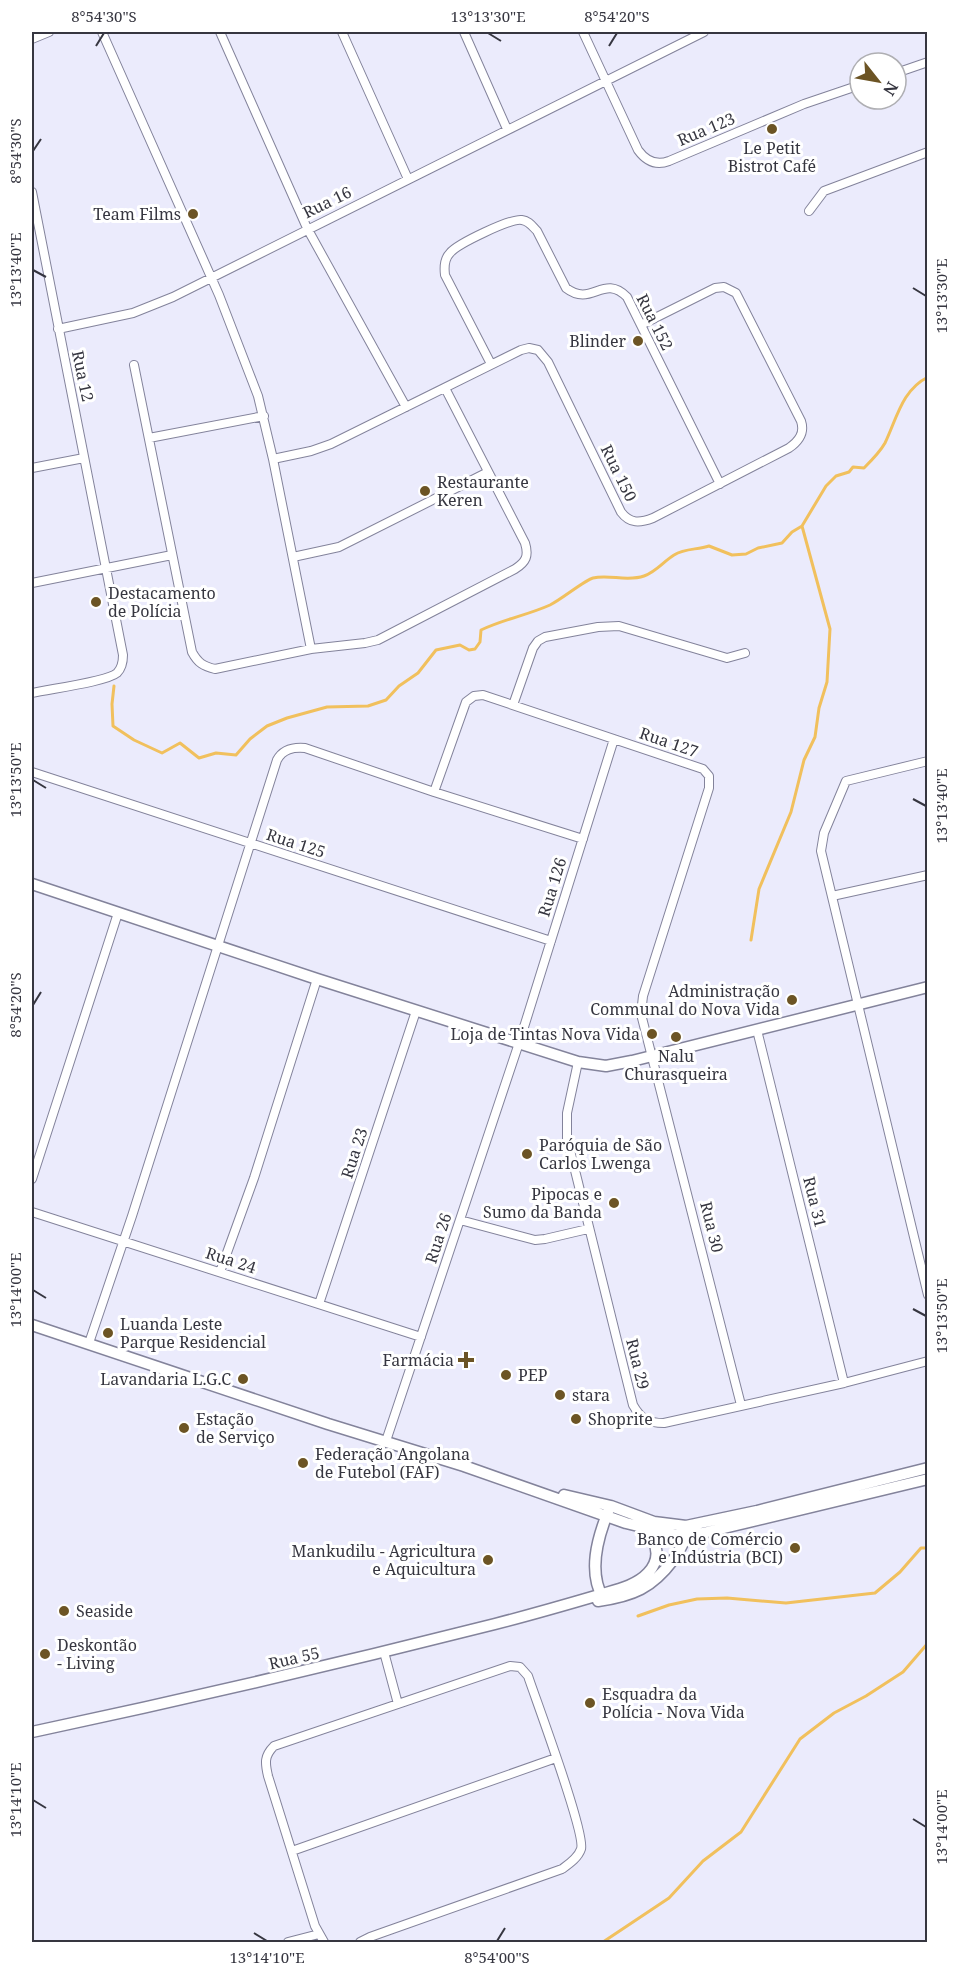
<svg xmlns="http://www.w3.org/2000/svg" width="959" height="1974" font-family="'Noto Serif',serif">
	<rect width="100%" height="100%" fill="#ebebfc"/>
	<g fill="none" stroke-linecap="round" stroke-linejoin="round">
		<path stroke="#f1c05d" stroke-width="3" d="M114 686 112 704 113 726 134 740 162 753 180 743 199 758 216 753 236 755 250 739 267 726 287 718 327 707 368 706 386 700 399 686 418 673 436 650 460 645 469 650 475 649 480 642 481 630C504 619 528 615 550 605 562 599 585 580 593 578 609 574 627 582 644 576 656 572 664 561 674 555 685 548 697 550 709 546L732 555 746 554 758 548 782 543 792 532 802 526 826 486 836 476 849 472 853 467 864 468C872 460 880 452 885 443 897 418 902 390 928 377
			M751 940 759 889 791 812 804 760 815 737 819 708 827 682 830 629 802 526
			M638 1616 669 1605 697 1599 727 1598 786 1603 875 1593 900 1572 921 1548H928
			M603 1942 669 1898 703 1861 741 1832 800 1739 834 1713 866 1696 903 1672 928 1643"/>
		<g stroke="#83839b" stroke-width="10">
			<path id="minor" d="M102 32 219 295 258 396 273 459 311 649
				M220 32 307 228 406 407
				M342 32 408 179
				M464 32 507 129
				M583 32 638 150C646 161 656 166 669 161L804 104 860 85
				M32 39 49 32
				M896 73 928 62
				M32 192 123 655C123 662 122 668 117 673 106 682 48 689 32 693
				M809 211 824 191 928 152
				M58 329 133 313 173 297 704 32
				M491 364 445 275C444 267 444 259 450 253 457 244 511 218 522 220 529 221 532 226 537 231L566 288C592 308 603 273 627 297L720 484
				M134 365 192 652C198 663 203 666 215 669L311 649 365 643 378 640 515 569C526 562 529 556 525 543L445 388
				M149 438 264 416
				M273 459 311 451 331 444 521 350 529 348 538 350 548 362 621 512C630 524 640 523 653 518L789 448C799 441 805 433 801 421L736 293 724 287 715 288 641 325
				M32 468 84 458
				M293 557 339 547 488 472
				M32 583 172 555
				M513 705 533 648 538 641 545 637 598 627 619 626 727 658 745 653
				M928 761 846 781 824 833 821 851 928 1295
				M32 772 551 941
				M434 792 466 702 474 696 483 695 703 769 709 776V788L643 996 641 1014 741 1405
				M832 896 928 875
				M757 1030 844 1383
				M578 1062 567 1113V1138L633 1405C641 1419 648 1423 664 1423L844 1383 928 1361
				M32 1179 118 913
				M32 1212 421 1337
				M460 1220 535 1240 545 1239 588 1229
				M220 1272 254 1178 317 979
				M319 1304 416 1011
				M89 1343 132 1216 277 760C283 749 293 747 305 748L434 792 583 839
				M386 1441 519 1043 614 739
				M384 1652 398 1704
				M292 1851 556 1758
				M288 1942 319 1934
				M324 1942 315 1926 268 1776C265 1763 264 1756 274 1746L510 1666 520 1667 528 1676C536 1700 586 1834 581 1849 578 1858 569 1864 562 1869L370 1937 360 1942"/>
		</g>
		<g stroke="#83839b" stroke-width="13">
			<path id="tertiary" d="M32 884 317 979 578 1062 606 1066 632 1061 928 987
				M32 1325 328 1424 464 1466 626 1523 675 1535 703 1533 928 1479
				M564 1495 611 1506 654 1522 686 1526 757 1511 928 1468
				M603 1598C588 1572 597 1539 608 1512
				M598 1601C633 1596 652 1588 673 1560 680 1551 685 1541 686 1530
				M32 1732C187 1699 341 1663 495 1624 530 1615 565 1605 599 1595 616 1590 636 1586 648 1573 662 1558 657 1542 645 1529"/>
		</g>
		<use href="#minor" stroke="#fff" stroke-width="8"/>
		<use href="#tertiary" stroke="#fff" stroke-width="10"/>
	</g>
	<path fill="none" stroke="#363640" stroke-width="2" d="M488 33 501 41M96 46 104 33M609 46 617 33M33 151 41 139M33 270 46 277M913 288 926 296M33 780 46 788M913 799 926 806M33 1005 41 992M33 1290 46 1298M913 1309 926 1316M33 1800 46 1808M913 1819 926 1827M254 1933 267 1941M497 1941 505 1928"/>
	<g fill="#6c5424" stroke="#fff" stroke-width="2">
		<circle cx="772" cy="129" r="6"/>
		<circle cx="193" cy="214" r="6"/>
		<circle cx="638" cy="341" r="6"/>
		<circle cx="425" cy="491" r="6"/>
		<circle cx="96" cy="602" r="6"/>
		<circle cx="792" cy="1000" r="6"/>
		<circle cx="652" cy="1034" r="6"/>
		<circle cx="676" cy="1037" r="6"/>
		<circle cx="527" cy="1154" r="6"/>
		<circle cx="614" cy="1203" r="6"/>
		<circle cx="108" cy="1333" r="6"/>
		<path d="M463 1351h6v6h6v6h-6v6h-6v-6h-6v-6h6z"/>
		<circle cx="506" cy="1375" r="6"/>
		<circle cx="243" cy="1379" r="6"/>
		<circle cx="560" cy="1395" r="6"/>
		<circle cx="576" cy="1419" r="6"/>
		<circle cx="184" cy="1428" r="6"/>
		<circle cx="303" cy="1463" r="6"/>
		<circle cx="795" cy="1548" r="6"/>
		<circle cx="488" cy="1560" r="6"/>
		<circle cx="64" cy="1611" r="6"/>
		<circle cx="45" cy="1654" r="6"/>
		<circle cx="590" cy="1703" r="6"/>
	</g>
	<g text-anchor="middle" stroke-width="6" stroke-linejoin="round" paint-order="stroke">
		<g font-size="16" fill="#363640" stroke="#fff">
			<text transform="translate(706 129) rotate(-23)" y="6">Rua 123</text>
			<text transform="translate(327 202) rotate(-26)" y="6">Rua 16</text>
			<text transform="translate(655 322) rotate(63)" y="6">Rua 152</text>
			<text transform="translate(83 376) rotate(78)" y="6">Rua 12</text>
			<text transform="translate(619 473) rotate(64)" y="6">Rua 150</text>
			<text transform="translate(669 742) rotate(19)" y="6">Rua 127</text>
			<text transform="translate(296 843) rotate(18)" y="6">Rua 125</text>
			<text transform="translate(552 887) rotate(-73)" y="6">Rua 126</text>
			<text transform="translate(354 1153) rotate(-72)" y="6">Rua 23</text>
			<text transform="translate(815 1202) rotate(76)" y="6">Rua 31</text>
			<text transform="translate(712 1227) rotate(76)" y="6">Rua 30</text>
			<text transform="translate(438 1238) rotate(-72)" y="6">Rua 26</text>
			<text transform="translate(231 1260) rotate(18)" y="6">Rua 24</text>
			<text transform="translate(638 1364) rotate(76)" y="6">Rua 29</text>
			<text transform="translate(294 1658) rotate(-13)" y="6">Rua 55</text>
		</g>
		<g font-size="16" fill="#363640" stroke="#fff" text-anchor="start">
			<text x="772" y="154" text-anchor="middle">Le Petit<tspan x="772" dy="18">Bistrot Café</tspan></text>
			<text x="181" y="220" text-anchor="end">Team Films</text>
			<text x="626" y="347" text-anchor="end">Blinder</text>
			<text x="437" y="488">Restaurante<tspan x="437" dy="18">Keren</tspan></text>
			<text x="108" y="599">Destacamento<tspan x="108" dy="18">de Polícia</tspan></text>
			<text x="780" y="997" text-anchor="end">Administração<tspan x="780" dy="18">Communal do Nova Vida</tspan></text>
			<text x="640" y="1040" text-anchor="end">Loja de Tintas Nova Vida</text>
			<text x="676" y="1062" text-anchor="middle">Nalu<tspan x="676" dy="18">Churasqueira</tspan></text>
			<text x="539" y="1151">Paróquia de São<tspan x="539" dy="18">Carlos Lwenga</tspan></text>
			<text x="602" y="1200" text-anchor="end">Pipocas e<tspan x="602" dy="18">Sumo da Banda</tspan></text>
			<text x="120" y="1330">Luanda Leste<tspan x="120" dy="18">Parque Residencial</tspan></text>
			<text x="454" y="1366" text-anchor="end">Farmácia</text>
			<text x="518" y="1381">PEP</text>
			<text x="231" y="1385" text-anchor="end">Lavandaria L.G.C</text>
			<text x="572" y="1401">stara</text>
			<text x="196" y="1425">Estação<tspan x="196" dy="18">de Serviço</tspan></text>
			<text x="588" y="1425">Shoprite</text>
			<text x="315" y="1460">Federação Angolana<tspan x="315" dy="18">de Futebol (FAF)</tspan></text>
			<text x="783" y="1545" text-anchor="end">Banco de Comércio<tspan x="783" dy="18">e Indústria (BCI)</tspan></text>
			<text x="476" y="1557" text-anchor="end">Mankudilu - Agricultura<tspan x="476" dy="18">e Aquicultura</tspan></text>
			<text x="76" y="1617">Seaside</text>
			<text x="57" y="1651">Deskontão<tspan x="57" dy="18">- Living</tspan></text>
			<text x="602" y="1700">Esquadra da<tspan x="602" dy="18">Polícia - Nova Vida</tspan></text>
		</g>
	</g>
	<rect width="959" height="1974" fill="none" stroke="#ffffff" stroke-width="66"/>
	<g transform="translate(878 81) rotate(121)"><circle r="28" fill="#ffffff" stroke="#afafb3" stroke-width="1.5"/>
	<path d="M0-4.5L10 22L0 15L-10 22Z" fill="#6c5424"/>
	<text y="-9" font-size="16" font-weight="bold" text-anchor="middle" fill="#363640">N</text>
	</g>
	<rect x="33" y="33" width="893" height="1908" fill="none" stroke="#363640" stroke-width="2"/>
	<g font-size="15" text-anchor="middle" fill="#363640">
		<text x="104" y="22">8°54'30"S</text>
		<text x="488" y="22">13°13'30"E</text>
		<text x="617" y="22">8°54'20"S</text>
		<text transform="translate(16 151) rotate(-90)" y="5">8°54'30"S</text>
		<text transform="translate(16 270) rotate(-90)" y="5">13°13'40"E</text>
		<text transform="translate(942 296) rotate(-90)" y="5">13°13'30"E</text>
		<text transform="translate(16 780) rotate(-90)" y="5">13°13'50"E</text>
		<text transform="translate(942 806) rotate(-90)" y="5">13°13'40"E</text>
		<text transform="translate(16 1005) rotate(-90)" y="5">8°54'20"S</text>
		<text transform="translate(16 1290) rotate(-90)" y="5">13°14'00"E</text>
		<text transform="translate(942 1316) rotate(-90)" y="5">13°13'50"E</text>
		<text transform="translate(16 1800) rotate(-90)" y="5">13°14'10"E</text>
		<text transform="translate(942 1827) rotate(-90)" y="5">13°14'00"E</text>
		<text x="267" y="1963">13°14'10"E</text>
		<text x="497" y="1963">8°54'00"S</text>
	</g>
</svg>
